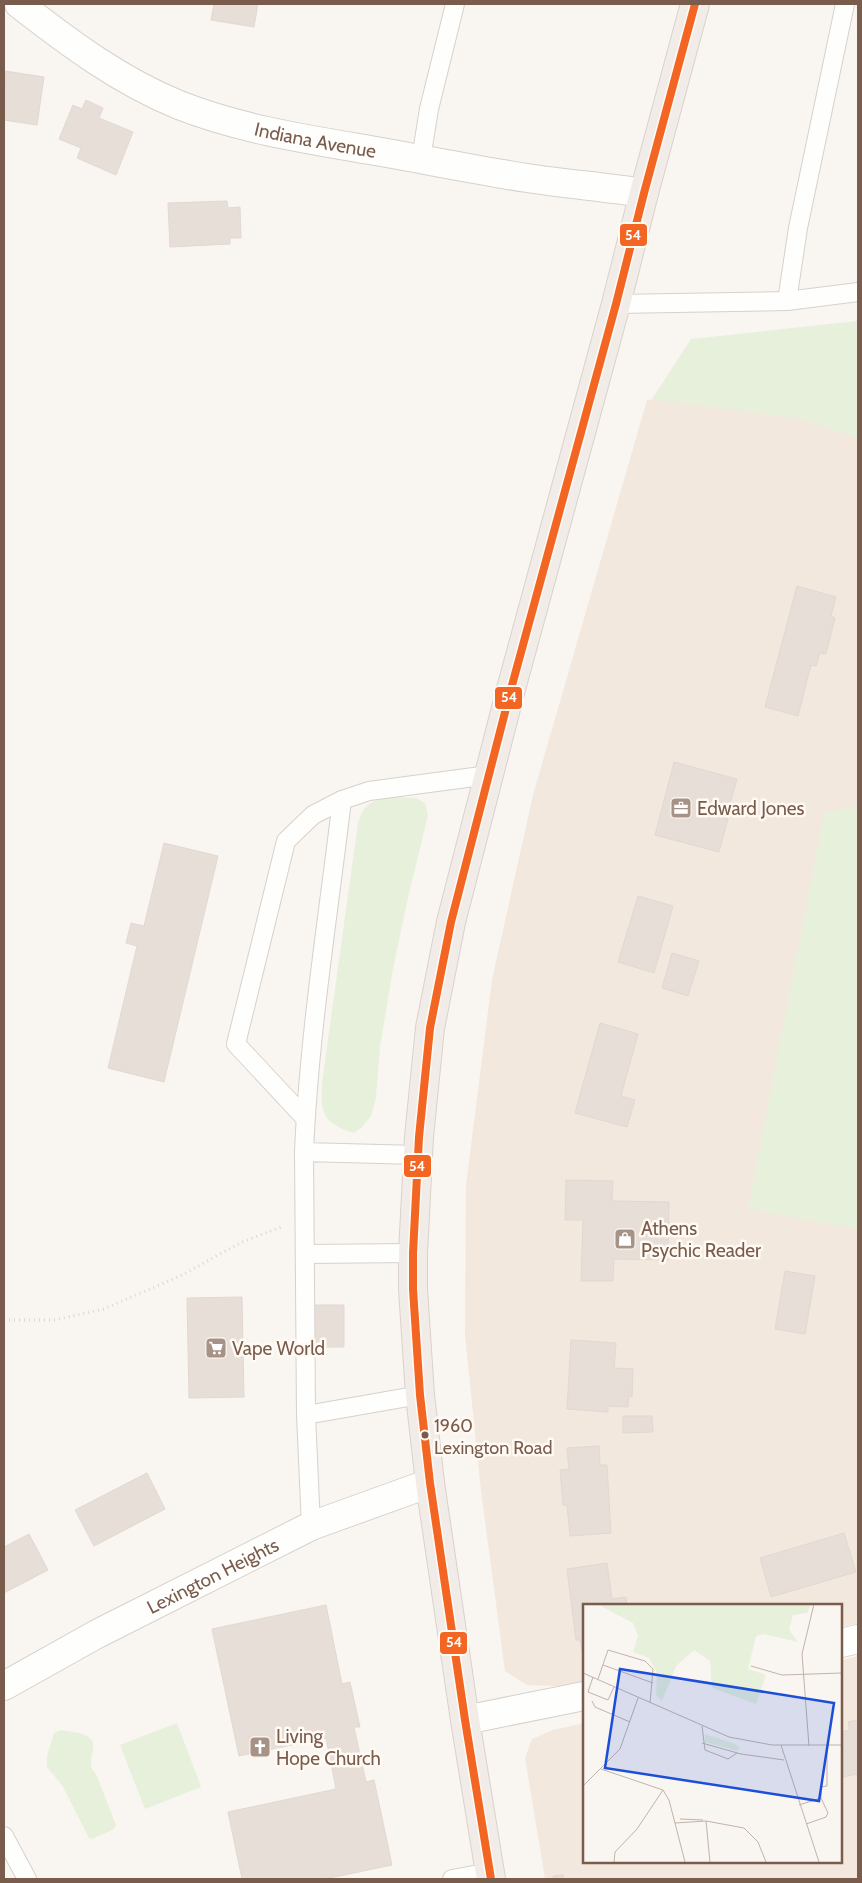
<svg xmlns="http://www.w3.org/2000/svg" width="862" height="1883" font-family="Cabin,sans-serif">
	<rect width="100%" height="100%" fill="#f9f5f0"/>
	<path fill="#f2e8de" d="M719 393 858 406V1623L841 1627V1606H584V1682L556 1686 527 1685 505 1671 481 1491 465 1335 466 1185 492 980 533 795 647 400Z
		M858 1656V1879H545L525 1758 532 1739 553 1730 584 1723V1862H841V1660Z"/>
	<path fill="#e7f0db" d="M858 321V438L803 419 652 399 691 339Z
		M392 797 416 798 425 803 428 815 407 902 393 969 380 1047 376 1098 371 1116 362 1127 354 1133C323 1123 320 1113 322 1083L358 823C364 803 372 800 392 797Z
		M858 805V1229L748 1209 824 814Z
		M177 1723 201 1787 145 1809 120 1745Z
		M60 1730C69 1732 78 1731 87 1736 103 1745 82 1761 96 1774L116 1825 114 1829 92 1839 89 1838 62 1785 47 1767V1756L54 1733Z"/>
	<path fill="#e6ded7" stroke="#e2d8d2" d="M214 4H258L254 27 211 20Z
		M5 71 44 77 37 125 4 120Z
		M86 100 103 108 99 118 133 132 116 175 77 158 81 148 59 139 73 105 82 109Z
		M227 201 228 208 240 207 241 238H230V244L170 247 168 203Z
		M797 586 836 597 831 616 835 618 826 654 820 653 816 666 811 665 798 716 765 707Z
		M674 762 737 779 728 811 701 804 699 811 728 819 719 852 655 835Z
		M164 843 218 856 164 1082 108 1068 137 946 126 943 131 923 144 926Z
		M638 896 673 906 654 973 618 962Z
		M672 953 699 961 688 996 662 988Z
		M600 1023 638 1034 621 1096 635 1100 627 1127 575 1113Z
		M566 1180 613 1181 612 1201 669 1202 668 1260 614 1259 613 1281H581L583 1220H565Z
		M785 1271 815 1276 805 1334 775 1329Z
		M242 1297 244 1397 189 1398 187 1298Z
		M308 1305H344V1347H308Z
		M571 1340 616 1343 614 1368 633 1369 632 1397 629 1396 628 1407 608 1406V1412L567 1409Z
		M623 1416H652L653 1432 623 1433Z
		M599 1446 600 1465H607L611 1533 570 1536 567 1505H563L560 1470 569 1469 567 1448Z
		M147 1473 165 1509 94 1546 75 1510Z
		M844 1533 856 1572 771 1597 760 1558Z
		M29 1534 48 1570 4 1593V1547Z
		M607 1563 612 1599 626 1597 627 1606H584V1651H582L580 1640H576L567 1569Z
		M326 1605 342 1684 350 1682 360 1727H354L366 1782 374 1780 392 1865 325 1879H242L228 1812 336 1789 326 1738 239 1756 212 1629Z
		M858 1720V1774L841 1777V1732L850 1730 848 1722Z
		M563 1875 564 1879H553V1876Z"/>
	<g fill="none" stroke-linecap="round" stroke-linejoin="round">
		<g stroke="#d7d1cb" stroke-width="20">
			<path id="service" d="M421 159 429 109 455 4
				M787 301 798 228 845 4
				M616 304 787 301 858 292
				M305 1118 236 1044 286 841 313 815 342 800 369 791 489 775
				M304 1152 418 1155
				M305 1254 413 1253
				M306 1415 420 1395
				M311 1526 306 1415 304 1152C309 1035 328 917 342 800
				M4 1836 27 1879
				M452 1879 490 1872"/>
		</g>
		<g stroke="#d7d1cb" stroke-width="30">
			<g id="minor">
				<path id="s1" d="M19 4C69 43 120 81 179 105 240 129 305 139 370 150 422 159 475 170 527 178 566 184 605 187 644 193"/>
				<path d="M841 1643 858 1639"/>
				<path id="s2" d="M4 1686 97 1634 311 1526 430 1483"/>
				<path d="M465 1720 584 1696"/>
			</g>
		</g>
		<g stroke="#dad1cc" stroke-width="30">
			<path id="trunk" d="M491 1879 465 1720 430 1483 420 1395 413 1289V1253L419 1137 430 1028 451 922 511 689 616 304 644 193 695 4"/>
		</g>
		<path stroke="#dcd5d0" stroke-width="3" stroke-dasharray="1 4" stroke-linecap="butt" d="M4 1320H54L104 1309 182 1275 240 1243 281 1227"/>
		<use href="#service" stroke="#fefefd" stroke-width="18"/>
		<use href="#minor" stroke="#fefefd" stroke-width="28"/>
		<use href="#trunk" stroke="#f2ece8" stroke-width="28"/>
		<g stroke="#fffaf3" stroke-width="11">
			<path id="bus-1" d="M491 1879 465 1720 430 1483 420 1395 413 1289V1253L419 1137 430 1028 451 922 511 689 616 304 644 193 695 4"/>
		</g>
		<use href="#bus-1" stroke="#f26522" stroke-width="8"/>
	</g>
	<defs>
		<g id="office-square" transform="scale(1.125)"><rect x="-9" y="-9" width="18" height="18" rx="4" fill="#a69286" stroke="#fffaf3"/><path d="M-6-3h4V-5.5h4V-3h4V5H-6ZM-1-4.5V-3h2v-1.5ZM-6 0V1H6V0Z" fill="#fff"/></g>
		<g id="shop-square" transform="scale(1.125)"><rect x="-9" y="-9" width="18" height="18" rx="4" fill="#a69286" stroke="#fffaf3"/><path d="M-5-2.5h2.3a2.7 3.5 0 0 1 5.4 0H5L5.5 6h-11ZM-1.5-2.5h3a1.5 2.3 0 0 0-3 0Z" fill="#fff"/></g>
		<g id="supermarket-square" transform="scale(1.125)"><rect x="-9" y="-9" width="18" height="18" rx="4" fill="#a69286" stroke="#fffaf3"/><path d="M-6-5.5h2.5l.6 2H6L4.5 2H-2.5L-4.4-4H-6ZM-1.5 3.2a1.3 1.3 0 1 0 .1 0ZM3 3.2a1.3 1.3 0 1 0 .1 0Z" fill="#fff"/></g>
		<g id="church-square" transform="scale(1.125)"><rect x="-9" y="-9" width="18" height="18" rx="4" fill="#a69286" stroke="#fffaf3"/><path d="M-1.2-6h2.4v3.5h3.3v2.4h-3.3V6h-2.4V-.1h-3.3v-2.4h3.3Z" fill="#fff"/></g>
	</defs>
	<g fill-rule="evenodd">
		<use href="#office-square" x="681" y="808"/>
		<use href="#shop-square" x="625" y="1239"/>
		<use href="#supermarket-square" x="216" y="1348"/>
		<use href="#church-square" x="260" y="1747"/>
	</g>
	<circle fill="#7a5c4d" stroke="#fffaf3" stroke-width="2" cx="425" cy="1435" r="4.5"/>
	<g text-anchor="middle" stroke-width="5" stroke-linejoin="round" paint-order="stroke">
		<g font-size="18" fill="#7a5c4d" stroke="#fffaf3" text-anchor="start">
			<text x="434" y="1432">1960<tspan x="434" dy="22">Lexington Road</tspan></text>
		</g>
		<g font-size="19" fill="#7a5c4d" stroke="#fffaf3">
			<text dy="7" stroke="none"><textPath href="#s1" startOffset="331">Indiana Avenue</textPath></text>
			<text dy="7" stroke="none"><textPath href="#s2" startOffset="236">Lexington Heights</textPath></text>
		</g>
		<g font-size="19" fill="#7a5c4d" stroke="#fffaf3" text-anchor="start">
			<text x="697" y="815">Edward Jones</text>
			<text x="641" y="1235">Athens<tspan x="641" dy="22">Psychic Reader</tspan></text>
			<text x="232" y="1355">Vape World</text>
			<text x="276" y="1743">Living<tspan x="276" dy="22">Hope Church</tspan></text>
		</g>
	</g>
	<g transform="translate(583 1604)">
		<rect width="259" height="259" fill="#f9f5f0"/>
		<path d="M14 0H228L224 9 210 11 206 26 215 38 180 30 173 32 165 65 183 71 173 100 129 84 127 57 111 46 93 62 79 97 73 91 74 69 66 54 50 48 55 32 50 19ZM122 130 153 140 157 144 154 147 122 138Z" fill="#e7f0db"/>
		<path fill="none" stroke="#c2b3aa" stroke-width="1" d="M20 61 70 79M168 62 199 71 259 69M0 69 146 133 189 141H259M10 73 5 88 25 96 31 83M15 75 25 46 62 57 70 65 67 99M9 97 12 103 47 118M119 122 122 146 145 155 154 149M119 139 158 150 201 156M198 141 236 258M226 142 219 50 231 0M18 165 80 186 86 196 102 258M0 182 37 145 55 94M238 194V183L244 182V141M216 201 238 194 245 209 243 213 223 220M97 215 120 216M123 217 127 258M92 219 123 217 161 224 175 238 183 258M31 258 32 248 54 225 80 186"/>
		<path fill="#1d4ed8" fill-opacity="0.15" stroke="#1d4ed8" stroke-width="2.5" d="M37 65 251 99 236 197 22 164Z"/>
		<rect width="259" height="259" fill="none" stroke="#7a5c4d" stroke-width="2.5"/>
	</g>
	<g stroke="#fffaf3" stroke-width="2">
		<rect x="619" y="223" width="29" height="24" rx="5" fill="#f26522"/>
		<rect x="494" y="686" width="29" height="24" rx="5" fill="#f26522"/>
		<rect x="403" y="1154" width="29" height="24" rx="5" fill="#f26522"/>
		<rect x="439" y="1631" width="29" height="24" rx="5" fill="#f26522"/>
	</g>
	<g font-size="14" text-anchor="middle" font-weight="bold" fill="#fff">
		<text x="633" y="240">54</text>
		<text x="509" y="702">54</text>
		<text x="417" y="1171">54</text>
		<text x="454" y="1647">54</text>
	</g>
	<rect width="862" height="1883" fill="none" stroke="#7a5c4d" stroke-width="10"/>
</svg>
